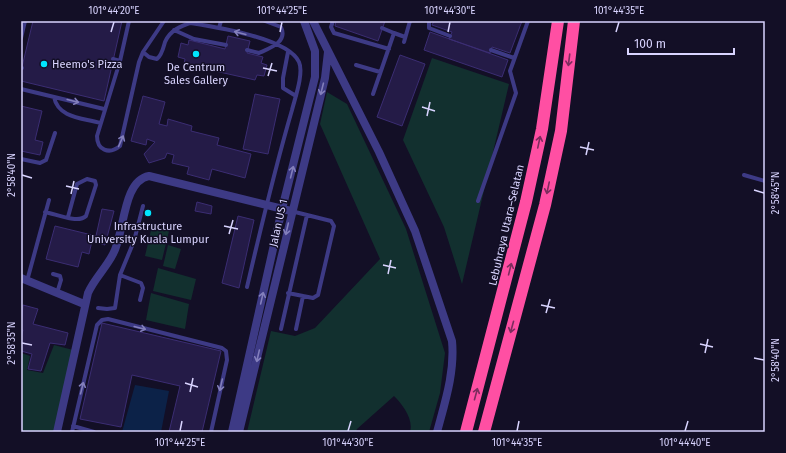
<svg xmlns="http://www.w3.org/2000/svg" width="786" height="453" font-family="'Fira Sans',sans-serif">
	<rect width="100%" height="100%" fill="#130f26"/>
	<path fill="#12302f" d="M432 58 509 84 462 284 444 227 403 140Z
		M327 92 347 104 406 229 445 353 440 393 429 432H410C414 419 402 404 394 396L357 429 356 432H247L271 331 295 336 315 328 380 259 320 124Z
		M152 226 169 231 162 260 145 256Z
		M168 245 181 249 175 269 163 266Z
		M158 268 196 279 191 300 153 291Z
		M151 293 189 304 185 329 146 320Z
		M54 345 73 350 54 432H21V353L30 356 27 370 43 373Z"/>
	<path fill="#0c2248" d="M135 385 169 391 161 432H122Z"/>
	<path fill="#241b47" stroke="#3b2d73" d="M33 21H122L104 101 21 81V71Z
		M336 21H385L378 41 335 26Z
		M434 21H522L510 53 492 47 490 53 449 39 452 32 432 25Z
		M430 32 508 60 502 77 424 50Z
		M228 36 250 41 247 53 263 57 261 63 267 65 264 76 257 75 255 80 184 64 185 59 178 57 181 43 188 45 189 40 225 49Z
		M400 55 425 64 402 126 377 117Z
		M255 94 280 99 268 154 243 149Z
		M143 96 165 102 159 124 167 126 168 119 192 126 191 131 219 138 217 145 251 154 245 178 212 169 209 180 187 174 189 167 172 163 174 155 167 153 165 158 149 163 144 154 155 142 147 139 146 145 131 141Z
		M21 106 42 111 35 140 43 142 40 155 21 151Z
		M197 202 212 206 211 214 195 211Z
		M102 209 114 211 105 245 92 241 89 254 82 252 78 267 46 259 55 226 96 236Z
		M238 216 254 220 239 288 222 283Z
		M23 305 38 309 33 324 68 333 65 345 50 343 41 371 28 369 32 354 21 351V337L23 330 21 329Z
		M102 323 221 351 202 432H169L180 386 132 375 121 427 80 419Z"/>
	<g fill="none" stroke-linecap="round" stroke-linejoin="round">
		<path stroke="#3d3a85" stroke-width="4" d="M129 21 120 61 97 136C97 150 109 155 120 146L139 62 143 52 164 21
			M333 21 331 27 334 33 389 49
			M429 21V28L450 36
			M190 23C216 27 288 38 299 62 304 73 295 98 292 110 275 168 261 227 247 287
			M219 28 221 21
			M382 28 394 33
			M174 30 194 39 226 45
			M21 38 25 21
			M404 42 410 21
			M247 50 259 53C270 48 288 42 281 27L265 21
			M491 50 514 58
			M143 52 149 57 157 59C162 55 163 49 165 42 170 30 181 26 193 22
			M288 52 283 78V88L296 96
			M113 59 120 61
			M356 65 380 72
			M21 68H22
			M21 89 104 109
			M373 94 394 33 405 37
			M54 97C58 118 83 118 100 123
			M21 159 40 163 46 160 55 133
			M744 175 765 181
			M478 201 516 93 510 71 528 21
			M45 212C56 214 78 224 86 216L96 185 95 181 87 179 77 184 68 217
			M120 238 134 241 143 206
			M53 274 60 276 61 280 57 293
			M120 275 134 241
			M27 281 49 200
			M288 293 313 298 318 295 334 226 331 221 291 211
			M98 308 107 309 115 308 120 275 141 283 143 288 140 300
			M281 329 307 215
			M296 329 303 296
			M73 426 94 432
			M72 432 97 325 102 320 108 319 222 348 226 351 227 360 211 432"/>
		<path stroke="#3d3a85" stroke-width="8" d="M313 21 379 152 415 231 452 341C455 372 445 402 437 432
			M21 278 84 304
			M57 432 88 293C94 279 106 268 113 254 125 233 122 181 149 176L291 211
			M232 432 282 209 315 77V51L304 21
			M239 432 325 78 328 52"/>
		<path stroke="#ff4fa3" stroke-width="12" d="M466 432 526 202 542 129 558 21
			M484 432 545 205 561 131 574 21"/>
	</g>
	<defs><path id="oneway-shaft" d="M-6 0H5M1.5-3L5.5 0L1.5 3" fill="none" stroke-width="1.6" stroke-linecap="round" stroke-linejoin="round"/></defs>
	<g stroke="#837fbc">
		<use href="#oneway-shaft" transform="translate(240 33) rotate(-165)"/>
		<use href="#oneway-shaft" transform="translate(322 89) rotate(104)"/>
		<use href="#oneway-shaft" transform="translate(73 101) rotate(14)"/>
		<use href="#oneway-shaft" transform="translate(121 141) rotate(-66)"/>
		<use href="#oneway-shaft" transform="translate(292 172) rotate(-76)"/>
		<use href="#oneway-shaft" transform="translate(287 229) rotate(103)"/>
		<use href="#oneway-shaft" transform="translate(262 298) rotate(-77)"/>
		<use href="#oneway-shaft" transform="translate(140 328) rotate(14)"/>
		<use href="#oneway-shaft" transform="translate(258 356) rotate(103)"/>
		<use href="#oneway-shaft" transform="translate(221 385) rotate(103)"/>
		<use href="#oneway-shaft" transform="translate(82 388) rotate(-76)"/>
	</g>
	<g stroke="#7d2c5e">
		<use href="#oneway-shaft" transform="translate(569 60) rotate(97)"/>
		<use href="#oneway-shaft" transform="translate(539 142) rotate(-78)"/>
		<use href="#oneway-shaft" transform="translate(548 188) rotate(102)"/>
		<use href="#oneway-shaft" transform="translate(510 269) rotate(-76)"/>
		<use href="#oneway-shaft" transform="translate(512 327) rotate(105)"/>
		<use href="#oneway-shaft" transform="translate(476 394) rotate(-75)"/>
	</g>
	<path fill="none" stroke="#d9d4ff" stroke-width="1.5" d="M111 32 114 22M280 32 282 22M448 32 450 22M616 32 619 22M263 68 277 71M268 76 272 63M422 107 435 111M427 116 430 102M580 147 594 150M586 155 589 142M22 175 32 178M66 186 79 189M754 190 764 193M71 194 74 181M224 226 238 229M229 234 233 220M383 265 396 268M388 274 391 260M541 305 555 308M546 313 550 299M22 343 32 345M700 344 713 347M705 353 708 339M754 358 764 360M185 383 198 387M190 392 193 378M180 431 182 421M348 431 351 421M517 431 519 421M685 431 688 421"/>
	<g fill="#00e5ff" stroke="#130f26" stroke-width="1.5">
		<circle cx="196" cy="54" r="4"/>
		<circle cx="44" cy="64" r="4"/>
		<circle cx="148" cy="213" r="4"/>
	</g>
	<g text-anchor="middle" stroke-width="3" stroke-linejoin="round" paint-order="stroke">
		<g font-size="11" fill="#d9d4ff" stroke="#130f26">
			<text x="52" y="68" text-anchor="start">Heemo's Pizza</text>
			<text x="196" y="71">De Centrum<tspan x="196" dy="13">Sales Gallery</tspan></text>
			<text x="148" y="230">Infrastructure<tspan x="148" dy="13">University Kuala Lumpur</tspan></text>
		</g>
		<g font-size="11" fill="#d9d4ff" stroke="#130f26">
			<text transform="translate(278 223) rotate(-77)" y="4">Jalan US 1</text>
			<text transform="translate(506 225) rotate(-77)" y="4">Lebuhraya Utara–Selatan</text>
		</g>
	</g>
	<rect width="786" height="453" fill="none" stroke="#130f26" stroke-width="44"/>
	<path d="M628 48v6h106v-6" fill="none" stroke="#d9d4ff" stroke-width="2"/>
	<text x="634" y="48" font-size="12" fill="#d9d4ff" stroke="#130f26" stroke-width="3" paint-order="stroke">100 m</text>
	<rect x="22" y="22" width="742" height="409" fill="none" stroke="#d9d4ff" stroke-width="1.5"/>
	<g font-size="10" text-anchor="middle" fill="#d9d4ff">
		<text x="114" y="14">101°44'20"E</text>
		<text x="282" y="14">101°44'25"E</text>
		<text x="450" y="14">101°44'30"E</text>
		<text x="619" y="14">101°44'35"E</text>
		<text transform="translate(11 175) rotate(-90)" y="4">2°58'40"N</text>
		<text transform="translate(775 193) rotate(-90)" y="4">2°58'45"N</text>
		<text transform="translate(11 343) rotate(-90)" y="4">2°58'35"N</text>
		<text transform="translate(775 360) rotate(-90)" y="4">2°58'40"N</text>
		<text x="180" y="446">101°44'25"E</text>
		<text x="348" y="446">101°44'30"E</text>
		<text x="517" y="446">101°44'35"E</text>
		<text x="685" y="446">101°44'40"E</text>
	</g>
</svg>
